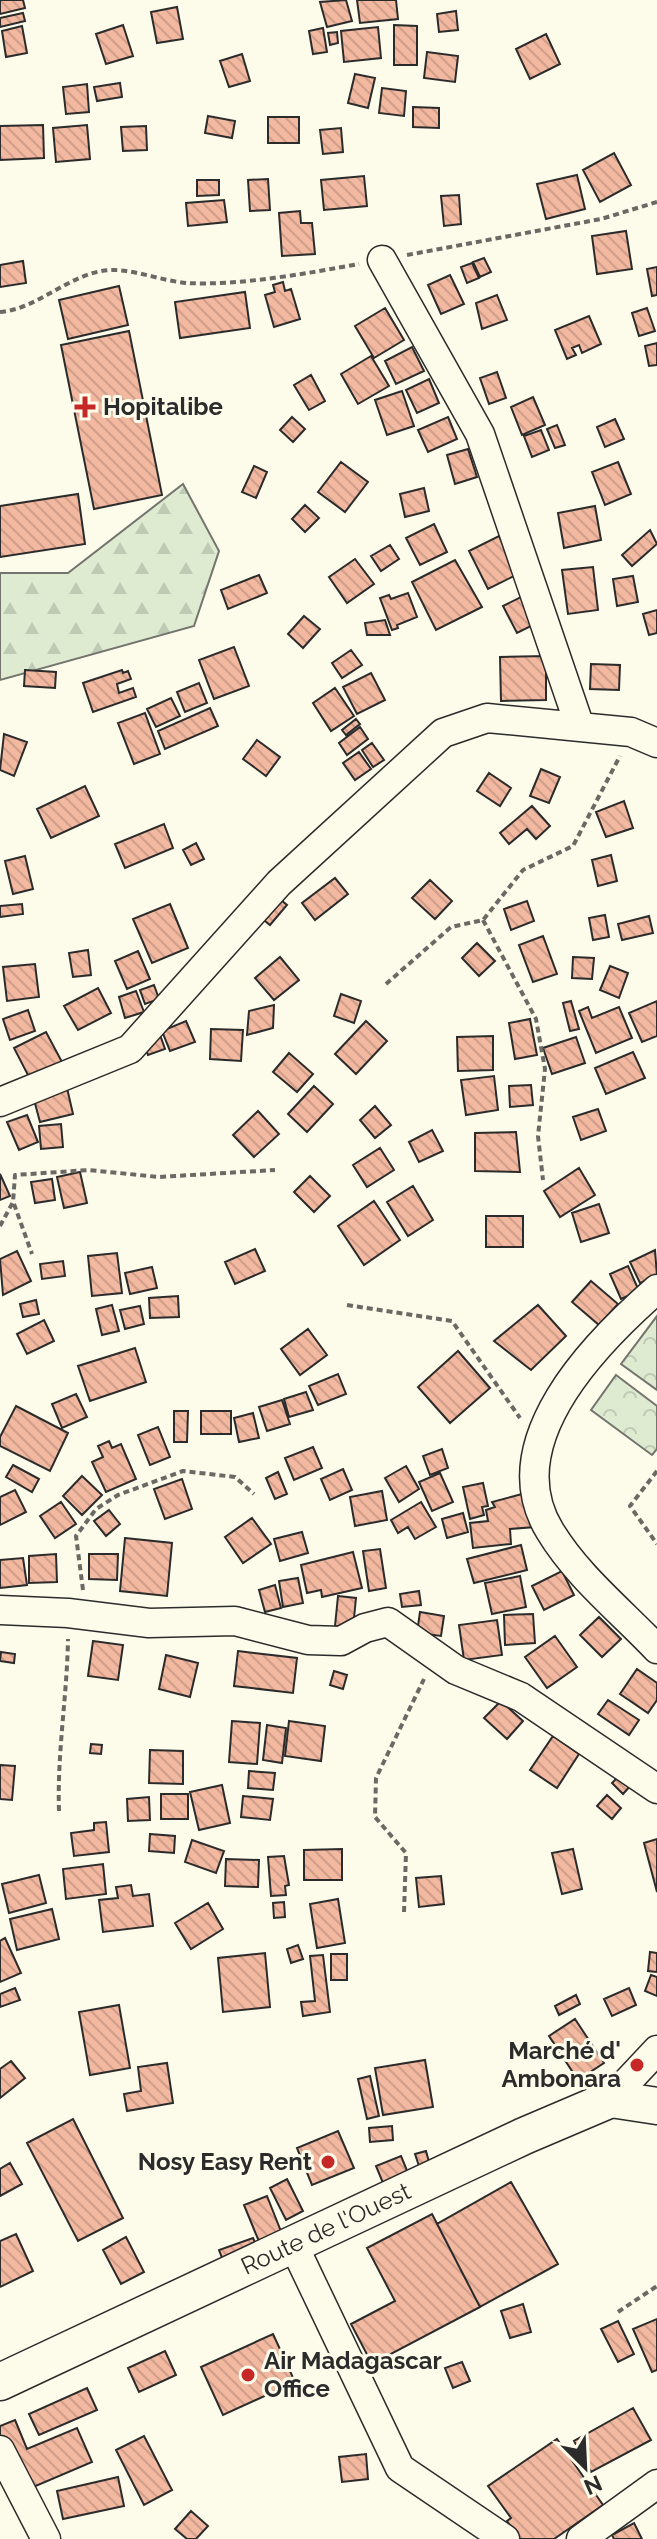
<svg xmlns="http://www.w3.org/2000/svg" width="657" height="2539" font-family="Raleway,sans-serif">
	<defs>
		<pattern id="forest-firs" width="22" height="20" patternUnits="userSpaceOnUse" patternTransform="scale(2)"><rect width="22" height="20" fill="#deebd1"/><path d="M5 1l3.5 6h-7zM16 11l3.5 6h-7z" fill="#bfcab4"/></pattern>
		<pattern id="park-crowns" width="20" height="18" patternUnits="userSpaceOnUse" patternTransform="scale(2)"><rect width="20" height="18" fill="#deebd1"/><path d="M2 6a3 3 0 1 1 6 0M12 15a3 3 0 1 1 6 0" fill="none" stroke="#bfcab4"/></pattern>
		<pattern id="building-back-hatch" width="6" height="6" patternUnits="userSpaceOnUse" patternTransform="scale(2)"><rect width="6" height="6" fill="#f2b8a0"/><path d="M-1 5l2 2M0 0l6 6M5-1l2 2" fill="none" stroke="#d09e8a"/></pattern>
	</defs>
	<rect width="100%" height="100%" fill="#fdfbea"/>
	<path fill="url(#forest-firs)" stroke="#74746e" stroke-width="2" d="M183 484 219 551 194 626 0 680V573H68Z"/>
	<path fill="url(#park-crowns)" stroke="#74746e" stroke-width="2" d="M657 1316V1390L621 1364Z
		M616 1375 657 1406V1449L652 1455 591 1410Z"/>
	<path fill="url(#building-back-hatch)" stroke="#2b2b2b" stroke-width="2" d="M0 0H23L25 8 0 14Z
		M346 0 352 21 327 27 320 2Z
		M357 0H396L398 19 360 23Z
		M177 7 183 39 157 43 151 12Z
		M456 11 458 30 439 32 437 14Z
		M23 13 25 21 0 27V18Z
		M123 25 133 56 106 64 96 34Z
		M394 25 417 26V65H394Z
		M22 26 27 53 6 57 2 31Z
		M378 27 381 58 344 62 341 31Z
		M323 28 327 52 313 54 309 31Z
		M337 32 338 43 330 45 328 33Z
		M546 34 560 64 530 79 516 49Z
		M427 52 458 56 455 82 424 78Z
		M242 54 250 81 229 87 220 61Z
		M355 74 375 78 368 108 348 103Z
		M120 83 122 97 97 101 94 87Z
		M87 84 89 112 66 114 63 87Z
		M382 88 406 91 404 116 379 113Z
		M413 107 439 108V128L413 127Z
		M208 116 235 121 232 138 205 133Z
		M268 117H299V143H268Z
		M43 125 44 158 0 160V126Z
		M87 125 90 159 56 162 53 128Z
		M146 126 147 150 123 151 121 127Z
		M341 128 343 152 323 154 320 130Z
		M614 153 631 185 600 202 583 170Z
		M577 175 585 209 546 219 537 184Z
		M364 176 367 206 324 210 321 180Z
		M268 179 270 210 250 211 248 180Z
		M197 180H219V195L197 196Z
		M459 195 461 224 444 226 441 196Z
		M224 200 227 222 188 226 186 203Z
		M300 211 301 223H312L315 254 282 256 279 213Z
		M626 231 632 269 597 274 592 236Z
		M484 258 491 272 480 277 473 262Z
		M23 261 26 283 0 287V265Z
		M472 263 479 278 467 283 461 267Z
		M657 267V295L652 296 647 269Z
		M450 275 464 304 441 314 428 285Z
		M283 282 285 291 291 289 300 319 274 327 265 295 275 292 273 285Z
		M119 286 128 325 68 339 59 300Z
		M245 292 250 328 180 338 175 302Z
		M497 295 507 320 482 329 476 303Z
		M385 308 404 340 374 358 355 326Z
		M647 308 655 331 639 336 632 313Z
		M589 316 601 344 582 353 579 345 572 348 576 355 567 359 555 330Z
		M129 331 162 495 94 509 61 345Z
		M657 343V365L649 366 645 346Z
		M412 347 424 371 396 384 385 361Z
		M371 356 389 386 358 404 341 374Z
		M497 372 506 398 489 404 480 378Z
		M311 375 325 401 309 410 294 385Z
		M429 379 439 403 417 413 406 390Z
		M402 391 414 426 387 435 375 400Z
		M533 397 545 425 522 435 511 407Z
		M292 417 305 429 293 442 280 430Z
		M448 417 457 439 428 452 418 430Z
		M615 419 624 439 605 447 597 427Z
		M557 425 565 445 555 448 547 429Z
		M541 430 549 450 532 457 524 436Z
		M468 449 477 477 455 484 447 455Z
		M341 462 368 482 345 512 318 492Z
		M618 462 631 494 605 505 592 472Z
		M254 466 267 472 256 498 242 492Z
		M424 488 429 511 405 517 400 494Z
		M78 494 85 544 0 557V506Z
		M305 505 319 518 305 532 292 519Z
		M595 506 601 540 564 548 558 513Z
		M434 524 447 552 420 565 406 538Z
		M650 530 657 544 632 566 622 555Z
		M499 536 518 574 488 589 469 551Z
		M390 545 399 559 381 571 371 556Z
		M355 559 374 584 347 603 329 577Z
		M455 560 482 607 436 630 412 582Z
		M593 567 598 610 568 614 562 570Z
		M259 575 267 593 228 609 221 590Z
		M633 576 638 602 617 606 613 579Z
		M531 592 545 619 517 633 503 606Z
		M408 593 417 617 397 625 398 628 392 630 380 598 389 595 391 599Z
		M657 610V633L649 635 643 614Z
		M304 616 320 629 303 648 288 634Z
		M385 620 390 635H367L365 623Z
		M234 647 249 686 214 699 199 660Z
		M351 650 362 665 342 678 332 663Z
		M546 656V700L501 701 500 657Z
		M591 664 620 665 619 690 590 689Z
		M25 670 56 672 55 688 24 686Z
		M122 670 123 673 128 671 131 679 117 684 119 693 133 688 136 697 93 712 83 683Z
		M371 673 385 700 357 714 343 687Z
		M199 683 207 703 185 712 177 692Z
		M335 688 354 716 331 731 313 703Z
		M171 698 180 716 156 727 147 709Z
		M210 708 218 726 165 749 158 731Z
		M145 713 160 754 134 764 118 723Z
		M356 719 360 724 346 735 342 730Z
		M360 727 368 739 347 755 339 743Z
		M4 734 27 742 14 776 0 770Z
		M257 740 280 757 266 776 243 759Z
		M372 743 384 760 373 767 362 750Z
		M359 752 371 769 355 780 343 763Z
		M541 769 560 777 549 803 530 796Z
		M489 773 511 788 500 806 477 791Z
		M85 786 99 816 51 838 37 809Z
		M624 801 633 828 606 837 596 812Z
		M532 806 550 826 536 839 527 829 509 844 500 833Z
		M164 824 173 848 125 868 115 844Z
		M196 843 204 859 191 865 183 850Z
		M611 855 617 881 598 886 592 860Z
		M25 856 33 889 13 894 5 861Z
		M335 878 348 894 315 920 302 903Z
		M430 880 452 901 435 919 412 898Z
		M271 892 287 905 270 925 254 912Z
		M527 901 534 921 511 930 504 909Z
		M22 904 23 914 0 917V906Z
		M170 904 188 948 152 963 133 919Z
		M605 915 609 937 593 940 589 918Z
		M649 916 653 933 622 940 618 924Z
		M543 936 557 974 533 982 519 945Z
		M477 943 495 961 479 976 462 958Z
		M88 950 91 975 73 977 69 953Z
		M138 951 150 979 127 989 115 961Z
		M280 957 299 980 274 1000 255 978Z
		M573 957 594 958 592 979 572 978Z
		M35 964 39 997 7 1001 3 967Z
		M610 966 628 973 619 998 600 990Z
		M154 985 159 999 145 1004 140 990Z
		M98 988 111 1013 78 1030 64 1006Z
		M136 991 144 1012 125 1018 119 997Z
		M341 994 361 1001 354 1023 334 1016Z
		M571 1001 579 1029 570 1031 563 1003Z
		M657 1001V1036L642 1042 629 1013Z
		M274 1005 273 1028 247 1035 249 1011Z
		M588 1007 592 1018 619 1007 632 1038 596 1053 579 1011Z
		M28 1010 35 1031 10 1040 3 1019Z
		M530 1019 537 1055 515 1059 509 1023Z
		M186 1021 195 1042 170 1051 162 1031Z
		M366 1021 387 1041 356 1074 335 1054Z
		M211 1029 243 1030 241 1061 210 1059Z
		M46 1032 62 1062 30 1079 14 1048Z
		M159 1032 165 1049 148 1055 142 1039Z
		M493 1036V1070L458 1071 457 1037Z
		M576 1037 585 1063 552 1074 543 1048Z
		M633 1052 645 1078 606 1094 595 1068Z
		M289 1053 313 1074 297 1092 273 1072Z
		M494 1076 498 1110 466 1115 461 1080Z
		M531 1085 533 1105 510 1107 509 1086Z
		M314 1086 333 1104 307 1132 288 1114Z
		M67 1088 73 1114 40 1122 33 1096Z
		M375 1106 391 1125 375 1138 360 1120Z
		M598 1109 606 1131 581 1140 573 1117Z
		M258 1111 279 1134 254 1157 233 1135Z
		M27 1115 38 1142 19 1150 7 1122Z
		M61 1124 63 1147 41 1149 39 1126Z
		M432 1130 443 1151 419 1162 409 1142Z
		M516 1132 520 1172 475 1171V1133Z
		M380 1148 394 1170 367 1187 353 1165Z
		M579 1168 595 1195 560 1217 544 1191Z
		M80 1172 87 1203 64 1208 57 1177Z
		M0 1174 10 1196 0 1200Z
		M310 1176 330 1196 314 1212 294 1192Z
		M52 1179 55 1200 35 1203 31 1182Z
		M413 1186 433 1220 408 1236 387 1202Z
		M374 1201 400 1240 364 1265 338 1226Z
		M599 1204 609 1233 581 1242 572 1213Z
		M486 1216H523V1247H486Z
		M255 1249 265 1271 235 1284 225 1262Z
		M655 1250 657 1276 640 1283 630 1262Z
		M17 1251 31 1281 3 1295 0 1259Z
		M117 1253 122 1293 92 1296 88 1256Z
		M63 1261 65 1276 42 1279 40 1264Z
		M628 1266 639 1291 621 1299 610 1274Z
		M152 1267 157 1288 130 1294 125 1273Z
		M591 1281 618 1304 599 1325 572 1302Z
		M178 1296 179 1317 150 1318 149 1298Z
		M36 1300 39 1314 23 1317 20 1304Z
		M112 1305 119 1331 102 1335 96 1309Z
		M538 1305 566 1336 531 1370 494 1341Z
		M140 1306 144 1324 125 1329 120 1310Z
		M44 1320 54 1341 27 1354 17 1334Z
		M308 1329 327 1355 300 1375 281 1349Z
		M135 1348 146 1382 90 1401 78 1366Z
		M458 1351 490 1388 450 1423 418 1387Z
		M338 1374 346 1394 318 1405 309 1386Z
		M306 1392 313 1410 289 1417 284 1399Z
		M76 1394 87 1417 62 1428 52 1404Z
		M282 1400 290 1424 267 1431 259 1407Z
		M16 1406 68 1433 50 1471 0 1446V1437Z
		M174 1411H188L187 1442H174Z
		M201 1411H231V1434H201Z
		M253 1413 259 1438 239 1442 234 1418Z
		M158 1427 170 1457 150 1465 138 1435Z
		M109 1441 112 1448 121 1444 136 1479 106 1492 92 1462 103 1457 98 1446Z
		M313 1447 322 1468 294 1480 285 1458Z
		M442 1449 448 1468 430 1475 423 1456Z
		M13 1465 39 1479 32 1492 6 1477Z
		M406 1466 419 1489 399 1502 385 1478Z
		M343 1469 352 1490 330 1500 321 1479Z
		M278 1472 287 1494 275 1499 266 1478Z
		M440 1473 453 1502 432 1511 419 1482Z
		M82 1476 102 1495 82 1515 63 1496Z
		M182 1479 192 1509 165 1519 154 1489Z
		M483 1483 488 1506 482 1507 484 1515 470 1519 463 1487Z
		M15 1490 26 1512 0 1525V1497Z
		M382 1491 387 1520 355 1526 350 1497Z
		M522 1494 535 1527 510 1529 511 1544 473 1548 470 1523 488 1521 486 1510 495 1507 492 1502Z
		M61 1502 76 1524 55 1538 40 1516Z
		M421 1502 436 1527 415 1539 408 1527 398 1533 391 1520Z
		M109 1510 120 1524 106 1536 94 1521Z
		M463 1513 468 1532 447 1538 442 1519Z
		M252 1518 271 1544 243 1563 225 1537Z
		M302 1532 308 1553 280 1561 274 1539Z
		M125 1538 172 1543 167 1596 120 1591Z
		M521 1545 527 1570 474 1583 467 1559Z
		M380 1549 386 1588 369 1591 363 1551Z
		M353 1552 362 1588 322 1597 321 1590 307 1593 301 1565Z
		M56 1554 57 1582 29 1583V1556Z
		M89 1554H118L117 1580 89 1579Z
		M23 1558 27 1585 0 1588V1560Z
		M562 1571 574 1595 544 1610 532 1586Z
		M520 1576 526 1607 492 1614 485 1583Z
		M298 1578 303 1603 283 1607 279 1581Z
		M275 1585 281 1608 265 1612 259 1590Z
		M419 1591 421 1605 402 1607 400 1594Z
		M338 1596 356 1598 353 1628 335 1626Z
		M420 1612 444 1616 441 1636 417 1633Z
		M533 1614 535 1643 505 1645 504 1615Z
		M599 1617 621 1639 602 1657 580 1635Z
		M497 1620 502 1655 464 1660 459 1625Z
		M555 1636 577 1667 547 1688 525 1657Z
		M93 1641 123 1645 118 1680 88 1676Z
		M238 1651 297 1658 293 1693 234 1686Z
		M1 1652 15 1654 14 1663 0 1661Z
		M166 1655 198 1663 190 1697 159 1689Z
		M637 1669 657 1683V1700L648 1713 620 1694Z
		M334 1671 347 1675 343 1689 330 1685Z
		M608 1700 639 1720 629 1735 598 1714Z
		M501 1701 523 1721 507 1739 484 1718Z
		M232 1721 260 1723 257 1764 229 1762Z
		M289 1721 325 1726 321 1761 285 1756Z
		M267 1725 286 1728 282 1763 263 1760Z
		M553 1736 579 1754 557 1788 530 1770Z
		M91 1744 102 1745 101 1754 90 1753Z
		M150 1750 183 1751V1784L149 1783Z
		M0 1765 15 1766 12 1800 0 1799Z
		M249 1771 275 1773 273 1790 248 1788Z
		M621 1774 632 1784 623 1794 612 1783Z
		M222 1785 230 1823 199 1830 190 1792Z
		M161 1794H188V1819H161Z
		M607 1795 621 1808 612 1819 597 1806Z
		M243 1796 273 1799 270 1820 241 1817Z
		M149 1797 150 1820 128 1821 127 1799Z
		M106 1822 109 1852 74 1856 71 1833 94 1830V1823Z
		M150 1834 175 1836 174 1853 149 1851Z
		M657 1839V1892L644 1843Z
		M192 1840 224 1851 216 1873 185 1862Z
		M342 1849V1880H304V1850Z
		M573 1849 582 1889 562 1894 552 1853Z
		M284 1856 289 1885 285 1886 286 1895 271 1896 268 1857Z
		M226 1859 259 1860 258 1887 225 1886Z
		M103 1864 106 1894 66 1899 63 1869Z
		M39 1875 46 1903 9 1913 2 1884Z
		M441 1876 444 1904 419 1907 416 1878Z
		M131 1885 133 1896 149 1894 153 1926 103 1932 99 1900 118 1898 116 1887Z
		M338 1899 345 1943 317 1948 310 1904Z
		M284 1902 285 1917 274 1918 273 1903Z
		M208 1903 223 1929 191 1949 175 1923Z
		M52 1909 59 1939 17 1950 10 1919Z
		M5 1938 21 1973 0 1982V1941Z
		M298 1945 303 1959 291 1963 287 1949Z
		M650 1952 657 1953V1972L648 1971Z
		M265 1953 270 2007 223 2012 218 1958Z
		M331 1954H347V1980H331Z
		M323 1955 330 2012 303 2016 301 2002 315 2001 310 1956Z
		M651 1975 657 1977V1996L645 1991Z
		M15 1988 20 2000 0 2007V1994Z
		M629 1988 636 2005 612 2016 604 1999Z
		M576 1995 580 2004 559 2015 555 2006Z
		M119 2005 130 2068 90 2075 79 2012Z
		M575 2019 604 2063 578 2080 549 2036Z
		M425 2060 433 2107 383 2115 375 2068Z
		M11 2061 25 2078 0 2098V2069Z
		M167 2063 173 2103 127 2111 124 2094 141 2091 138 2067Z
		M370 2076 379 2116 367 2119 358 2079Z
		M73 2119 123 2218 78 2241 27 2143Z
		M392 2126 393 2140 370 2142 369 2128Z
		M338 2131 354 2168 312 2185 297 2148Z
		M426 2151 429 2162 419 2166 415 2154Z
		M401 2156 408 2173 383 2183 376 2166Z
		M10 2163 22 2184 0 2196V2169Z
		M287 2179 303 2211 286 2220 270 2188Z
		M511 2182 558 2264 480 2307 437 2224Z
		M267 2196 282 2234 260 2244 244 2205Z
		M432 2214 480 2307 372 2364 351 2324 395 2301 367 2248Z
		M16 2234 33 2271 0 2287V2241Z
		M126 2237 144 2272 121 2284 103 2250Z
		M253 2238 259 2251 228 2273 219 2250Z
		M523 2304 531 2332 510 2338 501 2311Z
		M657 2319V2370L652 2372 633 2329Z
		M618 2321 634 2354 618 2362 601 2329Z
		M273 2334 295 2382 223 2415 201 2367Z
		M165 2351 176 2375 139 2392 128 2368Z
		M462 2362 470 2381 453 2388 445 2368Z
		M87 2388 97 2410 39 2435 29 2414Z
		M633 2408 651 2440 591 2472 574 2441Z
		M15 2420 27 2449 77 2428 92 2462 24 2491 0 2435V2426Z
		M144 2436 172 2490 144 2505 116 2450Z
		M557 2439 603 2505 554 2539H519L507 2521 511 2518 488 2486Z
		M366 2454 368 2479 342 2482 339 2457Z
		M118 2477 124 2506 63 2519 57 2491Z
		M191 2511 208 2526 196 2539H187L175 2529Z
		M634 2523 642 2539H614L612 2535Z"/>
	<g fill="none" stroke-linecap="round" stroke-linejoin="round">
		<g stroke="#2b2b2b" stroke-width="31">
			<path id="minor" d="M382 260 480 434 580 727
				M0 1102 130 1049 279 883 443 733 487 718 631 732 657 743
				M657 1289C594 1344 496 1443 550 1531 577 1576 621 1611 657 1649
				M0 1610 68 1613 149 1623 235 1621 308 1640 341 1641 365 1628 388 1622 456 1670 521 1697 657 1789
				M611 2099 657 2050
				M293 2244 400 2468 505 2539
				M0 2450 46 2539
				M581 2539 657 2484"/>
		</g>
		<g stroke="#2b2b2b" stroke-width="39">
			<g id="major">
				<path id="s1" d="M0 2382 524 2136 611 2099 657 2106"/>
			</g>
		</g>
		<path stroke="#6a6964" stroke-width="4" stroke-dasharray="6 4" stroke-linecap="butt" d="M407 255 601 219 657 202
			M0 312C40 309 73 269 115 270 139 271 163 281 187 283 238 286 309 273 359 264
			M483 920 536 1019 545 1069 538 1136 543 1180
			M386 984 451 927 483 920 523 870 573 846 620 756
			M14 1204 32 1254
			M0 1226 13 1202 15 1175 89 1170 159 1177 275 1170
			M347 1305 452 1321 520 1418
			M657 1471 630 1506 657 1544
			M83 1590 76 1536 96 1509 118 1495 183 1471 235 1477 254 1494
			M59 1811C57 1753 67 1697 68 1639
			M404 1912 406 1853 375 1817 376 1778 424 1679
			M618 2312 657 2286"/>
		<use href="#minor" stroke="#fdfbea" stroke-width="28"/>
		<use href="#major" stroke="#fdfbea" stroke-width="36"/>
	</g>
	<g fill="#c62828" stroke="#fdfbea" stroke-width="3">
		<path d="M81 395h8v8h8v8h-8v8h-8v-8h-8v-8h8z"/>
		<circle cx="637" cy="2065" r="8"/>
		<circle cx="328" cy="2162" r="8"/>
		<circle cx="248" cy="2375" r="8"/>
	</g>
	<g text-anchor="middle" stroke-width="6" stroke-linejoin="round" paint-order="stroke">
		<g font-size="24" font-weight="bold" fill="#2b2b2b" stroke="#fdfbea" text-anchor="start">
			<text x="103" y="415">Hopitalibe</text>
			<text x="621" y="2059" text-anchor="end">Marché d'<tspan x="621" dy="28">Ambonara</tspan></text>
			<text x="312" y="2170" text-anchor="end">Nosy Easy Rent</text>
			<text x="264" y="2369">Air Madagascar<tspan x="264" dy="28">Office</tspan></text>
		</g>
		<g font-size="24" fill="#2b2b2b" stroke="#fdfbea">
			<text dy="8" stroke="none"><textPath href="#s1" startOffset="360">Route de l'Ouest</textPath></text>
		</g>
	</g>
	<g transform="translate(585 2467) rotate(156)" stroke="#fdfbea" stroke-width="6" paint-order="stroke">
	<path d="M0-6L14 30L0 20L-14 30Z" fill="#2b2b2b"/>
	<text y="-12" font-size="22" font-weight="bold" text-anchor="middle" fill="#2b2b2b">N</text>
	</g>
</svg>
